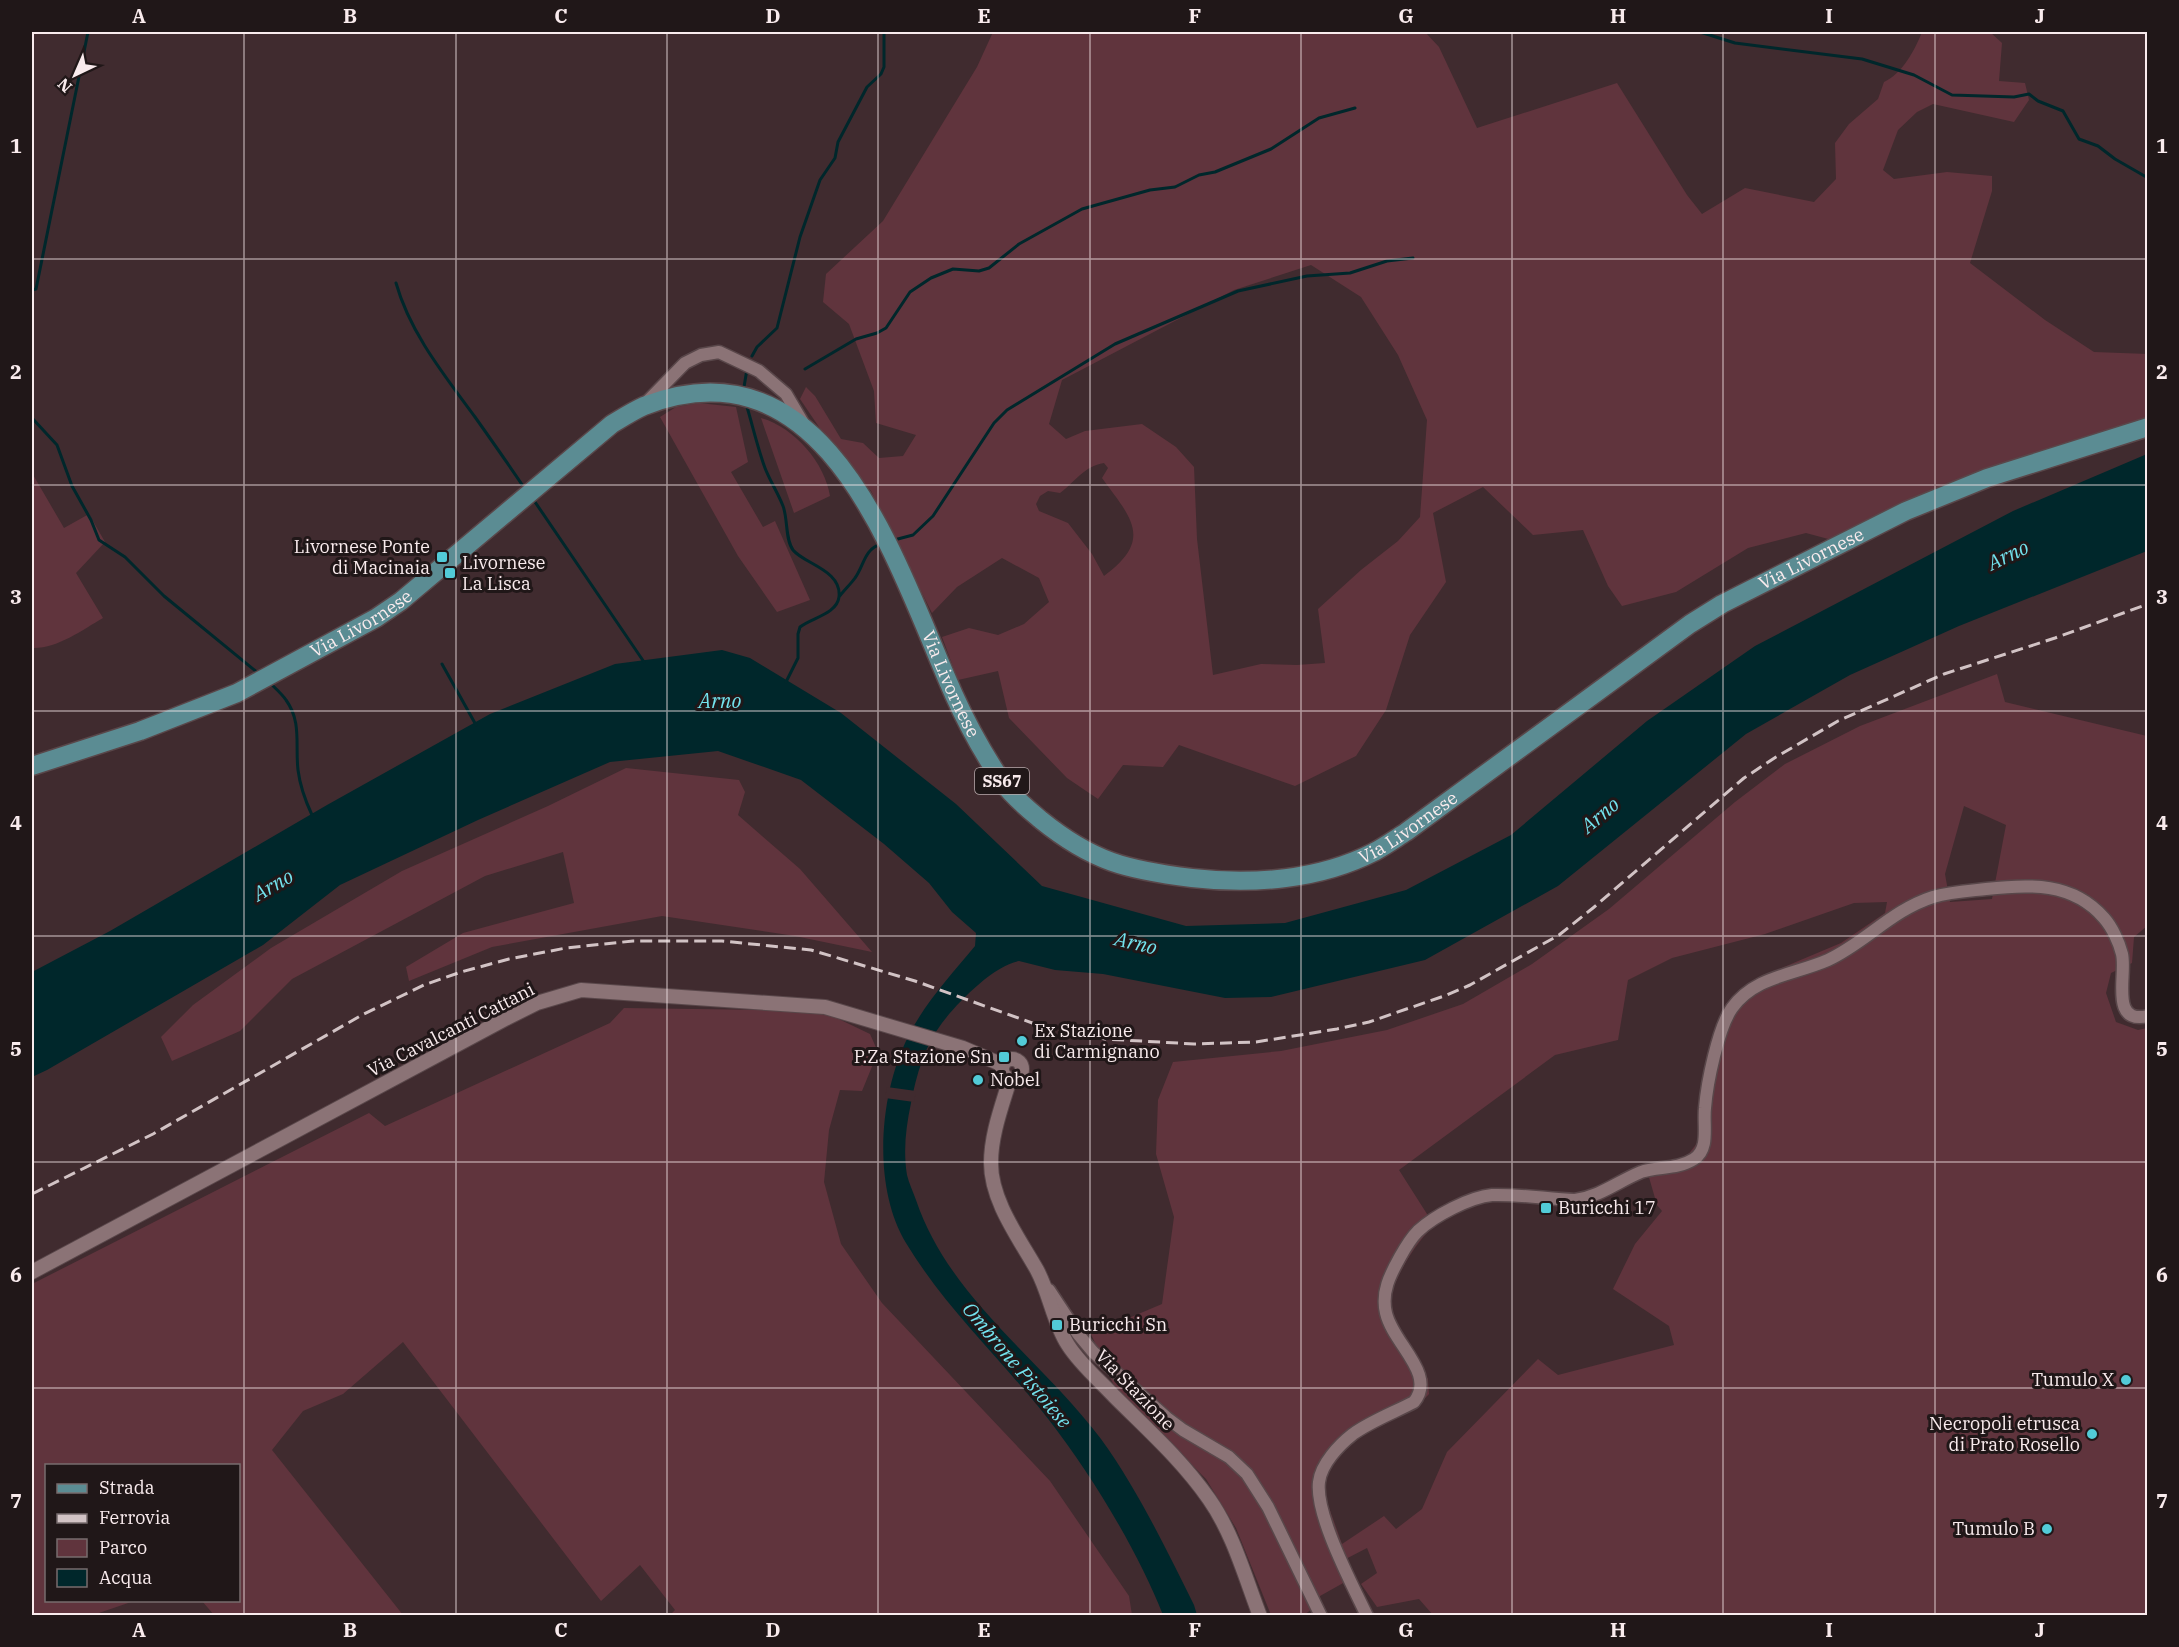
<svg xmlns="http://www.w3.org/2000/svg" width="2179" height="1647" font-family="'IBM Plex Serif',serif">
	<rect width="100%" height="100%" fill="#402b2f"/>
	<path fill="#60343d" fill-rule="evenodd" d="M993 32H1425L1439 47 1477 128 1617 83 1687 195 1702 214 1745 188 1814 202 1836 179 1835 143 1849 124 1878 99 1884 82C1902 74 1915 50 1922 32H1990L2002 43 1999 81 2025 83 2029 100 2014 122 1933 104 1917 112 1898 130 1883 170 1894 179 1947 172 1992 176V191L1970 263 2045 320 2094 352 2148 354 2147 419 1832 540 1806 533 1748 548 1676 592 1622 606 1608 586 1583 530 1533 535 1483 487 1433 513 1446 582 1410 635 1386 710 1356 756 1295 786 1179 745 1163 767 1123 765 1098 799 1067 778 1009 718 998 671 958 680 942 637 969 628 998 635 1024 624 1049 602 1039 578 1002 558 957 587 932 613 871 491 819 427 800 399 806 387 815 396 841 439 863 443 879 458 903 456 916 435 876 423 874 391 849 324 823 302 826 274 883 221 977 67ZM1311 265 1361 297 1398 355 1427 420 1420 517 1398 541 1361 570 1318 609 1325 663 1297 665 1261 664 1213 675 1197 539 1194 467 1176 447 1142 424 1085 431 1066 439 1049 424 1062 380 1234 290ZM1104 463 1108 468 1102 478C1131 518 1154 539 1104 576L1092 554 1068 523 1039 511 1036 504 1040 496 1048 491 1060 493C1075 482 1084 466 1104 463Z
		M699 403 736 407 748 462 731 472 763 527 775 521 810 600 777 612 738 556 660 417 676 407Z
		M761 418C794 427 825 463 830 496L794 513Z
		M32 473 64 528 89 514 105 542 76 573 103 618C82 630 57 649 32 648Z
		M1997 674 2005 702 2147 736V926L2134 937 2132 963 2111 973 2106 993 2116 1022 2138 1030 2147 1028V1615H1433L1419 1599 1377 1607 1361 1584 1377 1573 1367 1548 1336 1564 1345 1582 1320 1596V1603L1304 1615H1271L1236 1528 1206 1479 1115 1388 1091 1334 1162 1304 1174 1217 1156 1154 1158 1100 1173 1062 1281 1051 1387 1030 1463 1004 1532 964 1609 909 1735 802 1785 764 1860 726ZM1964 806 2006 825 1992 899 1950 902 1945 874ZM1887 902 1885 913 1841 943 1760 977 1727 1006 1701 1138 1687 1156 1646 1167 1657 1205 1662 1211 1635 1244 1613 1289 1669 1326 1674 1345 1558 1375 1538 1359 1447 1452 1422 1509 1396 1529 1384 1516 1342 1544 1323 1491 1327 1474 1339 1456 1359 1437 1415 1409 1429 1394 1428 1379 1401 1336 1388 1301C1399 1271 1412 1248 1434 1225L1399 1170 1555 1055 1618 1040 1628 980 1672 958 1765 934 1854 903Z
		M626 768 739 780 745 792 738 815 800 869 872 952 795 936 662 916 492 947 409 981 406 967 463 933 574 903 563 852 485 876 292 979 240 1031 172 1061 161 1037 193 1005 271 948 402 871 548 806Z
		M624 1008 822 1011 870 1034 878 1052 862 1091 840 1090 829 1130 824 1182 841 1244 882 1303 1050 1481 1129 1596 1132 1615H670L675 1610 640 1565 601 1601 403 1342 343 1394 303 1411 272 1450 403 1615H214L202 1601 238 1600V1466H46V1600L134 1601 93 1615 32 1616V1284L369 1113 385 1126 610 1023Z"/>
	<path fill="#00272b" d="M2147 454V551L1959 626 1850 675 1746 734 1558 886 1425 960 1271 997 1225 998 1103 974 1055 970 1019 961C994 965 957 1003 942 1023 925 1045 916 1076 911 1103 906 1127 903 1150 907 1175 909 1183 913 1192 916 1200 949 1298 1041 1359 1101 1439 1138 1490 1166 1549 1194 1605L1197 1615H1163C1138 1551 1091 1474 1049 1420 1002 1360 946 1309 906 1243 872 1187 879 1094 908 1037 924 1004 951 975 975 946L976 933 952 912 929 883 884 844 801 780 718 751 610 762 478 820 340 885 263 945 47 1070 32 1077V972L110 931 327 805 490 714 615 664 722 650 750 658 841 713 956 804 1042 886 1186 926 1285 923 1406 890 1511 835 1647 721 1755 646 2013 511Z"/>
	<path fill="#402b2f" d="M887 1087 916 1091 914 1102 885 1098Z"/>
	<g fill="none" stroke-linecap="round" stroke-linejoin="round">
		<path stroke="#00272b" stroke-width="3" d="M1700 32 1735 43 1862 59 1914 75 1952 95 2014 97 2029 94 2038 101 2063 111 2079 139 2098 146 2115 159 2148 178
			M396 283C410 333 445 376 475 417 492 441 509 465 525 489
			M32 290 36 289 88 32
			M752 356 757 347 777 328 800 237 820 180 835 158 838 142 867 87 881 74 884 67V32
			M805 369 856 339 877 333 886 328 910 292 931 278 953 269 979 271 989 268 1019 244 1082 209 1150 190 1175 187 1199 175 1215 172 1271 149 1319 118 1355 108
			M744 387 747 369
			M747 407C753 427 758 449 765 468 770 481 778 493 783 506 788 519 785 539 793 550 804 564 842 570 839 597 837 614 811 618 800 627L798 634V658L786 682
			M32 418 57 445 72 486 91 520 99 540 125 557 164 596 258 673
			M533 499 644 662
			M894 540 913 535 933 516 994 423 1007 410 1115 344 1238 291 1307 276 1350 273 1387 261 1413 258
			M839 597C844 590 850 585 855 578 864 566 864 549 881 544
			M442 664 476 725
			M270 683C275 688 282 694 286 700 302 722 295 745 298 770 300 786 305 800 312 815"/>
		<g stroke="#59474a" stroke-width="15">
			<path id="minor" d="M642 407 685 363 701 355 719 352 759 371 786 394 806 428
				M1049 1290 1078 1334 1093 1352 1167 1418 1183 1430 1229 1457 1247 1474 1268 1507 1321 1616
				M1367 1616C1352 1584 1315 1515 1319 1482 1321 1464 1339 1445 1353 1434 1371 1421 1395 1412 1414 1402 1437 1374 1393 1344 1386 1313 1381 1292 1390 1275 1400 1257 1405 1248 1411 1238 1418 1231 1434 1216 1470 1197 1492 1195 1519 1194 1548 1199 1575 1200 1601 1196 1617 1182 1641 1172 1657 1166 1677 1170 1694 1159 1710 1149 1703 1125 1705 1108 1707 1083 1718 1028 1732 1008 1755 976 1794 975 1828 960 1865 943 1892 910 1933 897 1950 892 1968 891 1986 889 2029 884 2073 882 2104 918 2112 927 2119 942 2122 954 2127 975 2109 1025 2148 1016"/>
		</g>
		<g stroke="#59474a" stroke-width="16">
			<path id="tertiary" d="M1002 1069a10 10 0 1 1 20 0a10 10 0 1 1-20 0Z
				M1010 1079C1002 1106 991 1134 991 1163 991 1201 1019 1238 1037 1270 1050 1294 1053 1322 1068 1345 1080 1364 1099 1380 1114 1396 1147 1429 1182 1460 1209 1499 1233 1533 1245 1577 1260 1616
				M32 1272 507 1018 537 1003 581 990 825 1007 963 1048 1003 1065"/>
		</g>
		<g stroke="#59474a" stroke-width="21">
			<g id="primary">
				<path id="s1" d="M32 766 140 731 237 693 376 618 401 601 612 424C622 418 633 411 644 406 831 334 897 568 954 695 967 724 985 756 1003 783 1013 797 1028 809 1041 820 1093 862 1127 870 1192 878 1253 885 1319 880 1374 852 1385 846 1395 839 1406 832L1690 624 1722 604 1906 511 1987 478 2148 427"/>
			</g>
		</g>
		<use href="#minor" stroke="#8b7376" stroke-width="12"/>
		<use href="#tertiary" stroke="#8b7376" stroke-width="14"/>
		<use href="#primary" stroke="#5b8c93" stroke-width="18"/>
		<path stroke="#d2c3c5" stroke-width="3" stroke-dasharray="12 6" stroke-linecap="butt" d="M32 1194 153 1134 362 1015 424 985 461 972 509 959 566 948 633 941H722L811 950 915 981 1035 1024 1105 1039 1194 1044 1256 1042 1337 1029 1369 1022 1447 995 1470 985 1559 935 1593 908 1744 778 1776 757 1838 721 1944 674 2055 638 2148 604"/>
	</g>
	<path fill="none" stroke="#f9ebed" stroke-width="1.5" stroke-opacity="0.55" d="M244 32V1616M456 32V1616M667 32V1616M878 32V1616M1090 32V1616M1301 32V1616M1512 32V1616M1723 32V1616M1935 32V1616M32 259H2148M32 485H2148M32 711H2148M32 936H2148M32 1162H2148M32 1388H2148"/>
	<g fill="#52cbd7" stroke="#201718" stroke-width="2">
		<rect x="436" y="551" width="12" height="12" rx="3"/>
		<rect x="444" y="567" width="12" height="12" rx="3"/>
		<circle cx="1022" cy="1041" r="6"/>
		<rect x="998" y="1051" width="12" height="12" rx="3"/>
		<circle cx="978" cy="1080" r="6"/>
		<rect x="1540" y="1202" width="12" height="12" rx="3"/>
		<rect x="1051" y="1319" width="12" height="12" rx="3"/>
		<circle cx="2126" cy="1380" r="6"/>
		<circle cx="2092" cy="1434" r="6"/>
		<circle cx="2047" cy="1529" r="6"/>
	</g>
	<g text-anchor="middle" stroke-width="6" stroke-linejoin="round" paint-order="stroke">
		<rect fill="#201718" stroke="#b8abad" stroke-width="1.5" x="975" y="768" width="54" height="26" rx="4.5"/>
		<g font-size="16" font-weight="bold" fill="#f9ebed">
			<text x="1002" y="787">SS67</text>
		</g>
		<g font-size="18" fill="#f9ebed" stroke="#201718" text-anchor="end">
			<text x="430" y="553">Livornese Ponte<tspan x="430" dy="21">di Macinaia</tspan></text>
			<text x="462" y="569" text-anchor="start">Livornese<tspan x="462" dy="21">La Lisca</tspan></text>
			<text x="1034" y="1037" text-anchor="start">Ex Stazione<tspan x="1034" dy="21">di Carmignano</tspan></text>
			<text x="992" y="1063">P.Za Stazione Sn</text>
			<text x="990" y="1086" text-anchor="start">Nobel</text>
			<text x="1558" y="1214" text-anchor="start">Buricchi 17</text>
			<text x="1069" y="1331" text-anchor="start">Buricchi Sn</text>
			<text x="2114" y="1386">Tumulo X</text>
			<text x="2080" y="1430">Necropoli etrusca<tspan x="2080" dy="21">di Prato Rosello</tspan></text>
			<text x="2035" y="1535">Tumulo B</text>
		</g>
		<g font-size="18" fill="#f9ebed" stroke="#201718">
			<text dy="6" stroke="none"><textPath href="#s1" startOffset="2230">Via Livornese</textPath></text>
			<text dy="6" stroke="none"><textPath href="#s1" startOffset="360">Via Livornese</textPath></text>
			<text dy="6" stroke="none"><textPath href="#s1" startOffset="1186">Via Livornese</textPath></text>
			<text dy="6" stroke="none"><textPath href="#s1" startOffset="1744">Via Livornese</textPath></text>
			<text transform="translate(451 1030) rotate(-27)" y="6">Via Cavalcanti Cattani</text>
			<text transform="translate(1135 1390) rotate(46)" y="6">Via Stazione</text>
		</g>
		<g font-size="20" font-style="italic" fill="#73e3ee" stroke="#201718">
			<text transform="translate(2008 555) rotate(-26)" y="7">Arno</text>
			<text x="720" y="708">Arno</text>
			<text transform="translate(1600 815) rotate(-40)" y="7">Arno</text>
			<text transform="translate(273 885) rotate(-30)" y="7">Arno</text>
			<text transform="translate(1136 943) rotate(13)" y="7">Arno</text>
			<text transform="translate(1017 1365) rotate(50)" y="7">Ombrone Pistoiese</text>
		</g>
	</g>
	<rect width="2179" height="1647" fill="none" stroke="#201718" stroke-width="66"/>
	<rect x="45" y="1464" width="195" height="138" fill="#201718" stroke="#776c6d" stroke-width="1.5"/>
	<rect x="57" y="1484" width="30" height="9" fill="#5b8c93" stroke="#776c6d" stroke-width="1.5"/>
	<text x="99" y="1494" font-size="18" fill="#f9ebed">Strada</text>
	<rect x="57" y="1514" width="30" height="9" fill="#d2c3c5" stroke="#776c6d" stroke-width="1.5"/>
	<text x="99" y="1524" font-size="18" fill="#f9ebed">Ferrovia</text>
	<rect x="57" y="1539" width="30" height="18" fill="#60343d" stroke="#776c6d" stroke-width="1.5"/>
	<text x="99" y="1554" font-size="18" fill="#f9ebed">Parco</text>
	<rect x="57" y="1569" width="30" height="18" fill="#00272b" stroke="#776c6d" stroke-width="1.5"/>
	<text x="99" y="1584" font-size="18" fill="#f9ebed">Acqua</text>
	<g transform="translate(75 75) rotate(224)" stroke="#201718" stroke-width="4.5" paint-order="stroke">
	<path d="M0-4.5L10 22L0 15L-10 22Z" fill="#f9ebed"/>
	<text y="-9" font-size="16" font-weight="bold" text-anchor="middle" fill="#f9ebed">N</text>
	</g>
	<rect x="33" y="33" width="2113" height="1581" fill="none" stroke="#f9ebed" stroke-width="2"/>
	<g font-size="20" text-anchor="middle" font-weight="bold" fill="#f9ebed">
		<text x="139" y="23">A</text>
		<text x="350" y="23">B</text>
		<text x="561" y="23">C</text>
		<text x="773" y="23">D</text>
		<text x="984" y="23">E</text>
		<text x="1195" y="23">F</text>
		<text x="1406" y="23">G</text>
		<text x="1618" y="23">H</text>
		<text x="1829" y="23">I</text>
		<text x="2040" y="23">J</text>
		<text x="16" y="153">1</text>
		<text x="2162" y="153">1</text>
		<text x="16" y="379">2</text>
		<text x="2162" y="379">2</text>
		<text x="16" y="604">3</text>
		<text x="2162" y="604">3</text>
		<text x="16" y="830">4</text>
		<text x="2162" y="830">4</text>
		<text x="16" y="1056">5</text>
		<text x="2162" y="1056">5</text>
		<text x="16" y="1282">6</text>
		<text x="2162" y="1282">6</text>
		<text x="16" y="1508">7</text>
		<text x="2162" y="1508">7</text>
		<text x="139" y="1637">A</text>
		<text x="350" y="1637">B</text>
		<text x="561" y="1637">C</text>
		<text x="773" y="1637">D</text>
		<text x="984" y="1637">E</text>
		<text x="1195" y="1637">F</text>
		<text x="1406" y="1637">G</text>
		<text x="1618" y="1637">H</text>
		<text x="1829" y="1637">I</text>
		<text x="2040" y="1637">J</text>
	</g>
</svg>
